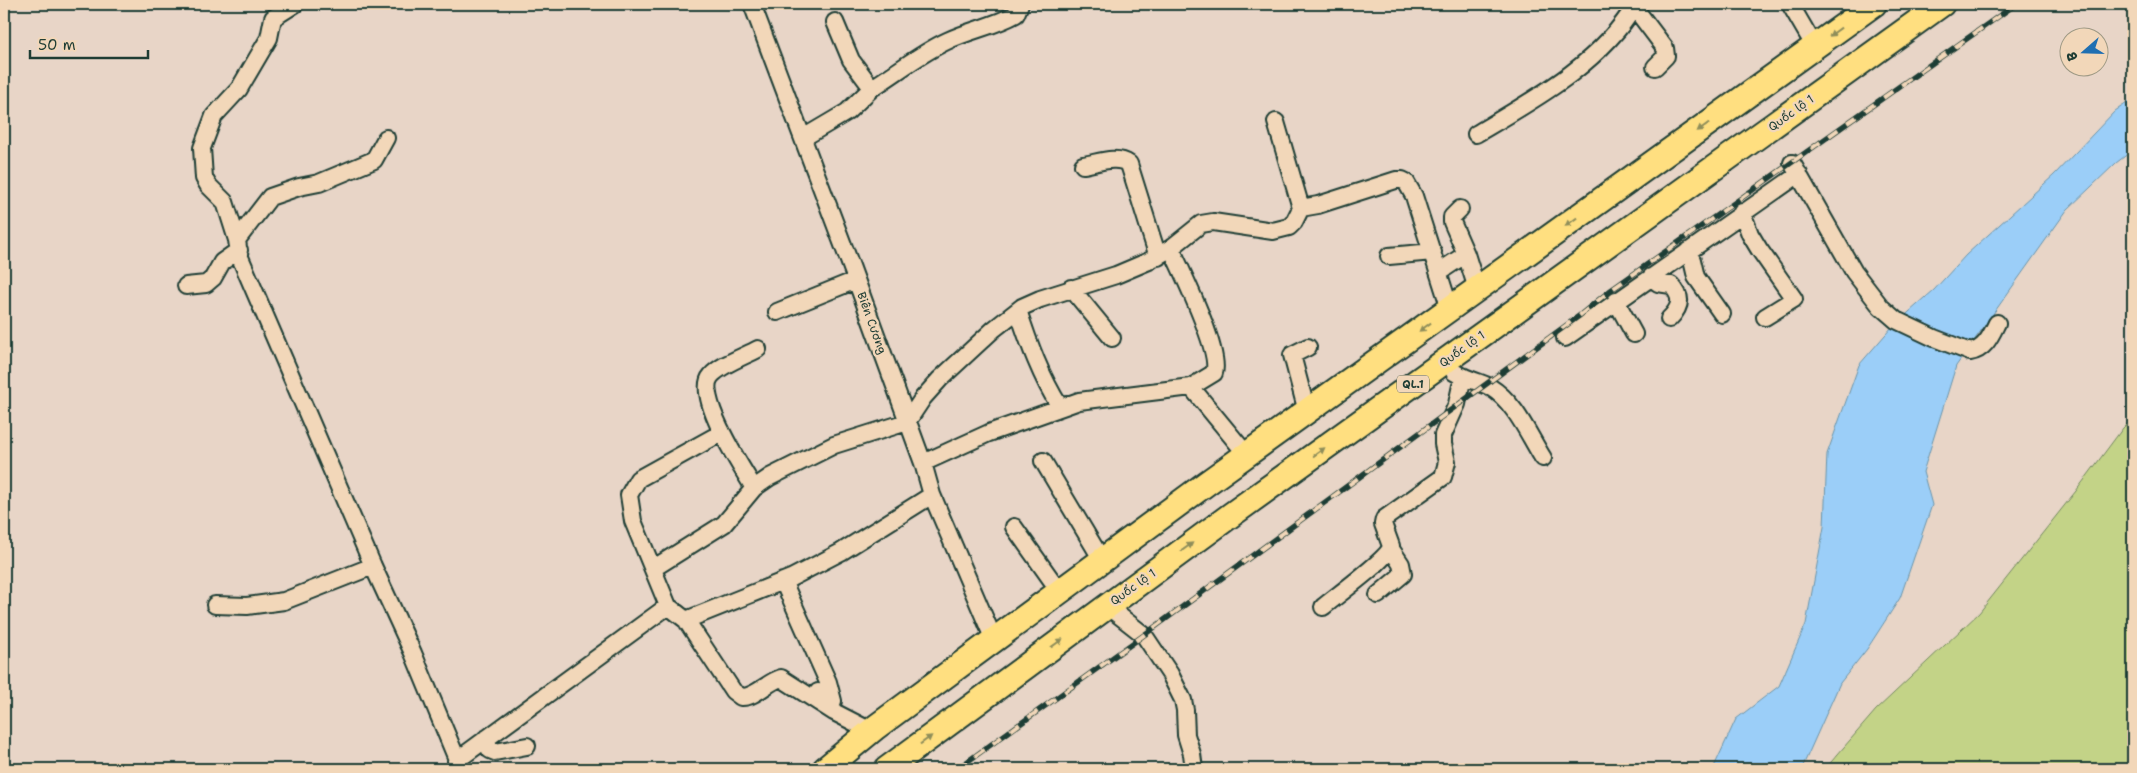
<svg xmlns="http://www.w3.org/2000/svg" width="2137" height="773" font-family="'Shantell Sans',sans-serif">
	<rect width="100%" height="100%" fill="#e8d5c7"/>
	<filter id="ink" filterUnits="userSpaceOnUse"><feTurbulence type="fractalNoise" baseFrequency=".02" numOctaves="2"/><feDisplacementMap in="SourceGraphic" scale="10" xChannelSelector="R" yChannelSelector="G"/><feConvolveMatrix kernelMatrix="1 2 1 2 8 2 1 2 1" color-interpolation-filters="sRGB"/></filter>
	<g filter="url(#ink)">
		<path fill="#c3d387" stroke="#71885e" d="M2133 418V769H1825L1876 710 1979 613 2076 491 2123 428Z"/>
		<path fill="#9bcef8" stroke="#6994aa" d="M2133 99V150L2116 163 2067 210 1956 366 1923 472 1932 505 1900 598 1867 649 1840 683 1802 768 1713 769 1736 719 1779 686 1806 624 1824 527 1827 454 1859 365 1892 327 1934 290 1966 255 2054 175 2115 111Z"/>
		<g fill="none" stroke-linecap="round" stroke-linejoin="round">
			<g stroke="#1f3d34" stroke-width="20">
				<path id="minor" d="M752 4 851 266 923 463 932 495 994 640
					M1790 4 1815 47
					M1634 7 1665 48 1666 56 1655 67
					M835 22 851 60 872 88C896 73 921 53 947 41 970 30 995 26 1016 14L1020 4
					M1476 134C1535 99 1600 64 1636 4
					M386 138 374 160 319 183 299 187 270 197 237 240 239 255 373 566 413 653 461 769
					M803 138 847 112 872 88
					M1792 163 1854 272 1881 307 1896 320 1934 338 1970 352C1985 350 1991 335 1997 323
					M1083 165C1097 163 1117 155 1129 164L1158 257
					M1301 208 1318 205 1396 180H1402L1406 182 1414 196 1450 309
					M1460 209 1452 217V222L1466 254
					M1742 212 1750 234 1759 249 1794 299 1765 317
					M237 240 225 202 208 185 204 178 202 148 214 116 239 89 269 38 273 18 295 4
					M1171 248C1181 270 1222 353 1214 373L1191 387
					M1687 252 1692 260 1696 277 1722 314
					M1389 256 1433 252
					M1439 272 1466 254 1477 289
					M1651 277 1658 283 1671 285C1684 298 1680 308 1669 319
					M186 286 206 284 213 278 222 262 239 250
					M1071 288 1112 338
					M1616 301 1634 334
					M1018 310C1029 344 1041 377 1060 407
					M777 312 856 280
					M1565 338 1799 174
					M1454 372C1465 379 1478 381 1490 387 1515 402 1528 434 1543 458
					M1307 412 1292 355 1308 347
					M1043 461 1102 560
					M923 463 989 433 1079 401 1191 387 1247 455
					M754 488C743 470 694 395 711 376 720 365 745 356 758 349
					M1014 527 1060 592
					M654 568 724 524 754 488 770 477 834 445 907 422 923 398 940 379 994 329 1022 307 1040 299 1116 275 1149 261 1171 248 1201 224 1213 222 1273 231 1289 227 1294 222 1301 208 1276 122
					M783 581 828 682 833 701 818 692
					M1378 595 1403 574 1401 564 1391 549
					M215 605 247 606 284 601 373 566
					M668 606 633 521 629 495 638 479 721 433
					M1107 606 1144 635 1170 674 1183 700 1185 710 1186 735 1192 754 1194 769
					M1323 607C1336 596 1389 558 1391 546L1383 524 1384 519 1443 477 1447 462 1443 444V435L1457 404 1463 376
					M686 620 733 691 741 697C755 698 767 682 781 678L834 712 871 731
					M485 739 490 750 495 752 527 746
					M456 761 668 606 686 620 791 578 841 552 932 495"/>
			</g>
			<g stroke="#1f3d34" stroke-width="28">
				<path id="highway" d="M825 769 876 727 1207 483 1874 4
					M887 769 1231 515 1942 4"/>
			</g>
			<use href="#minor" stroke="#f2d7b9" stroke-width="16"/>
			<use href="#highway" stroke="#ffdf80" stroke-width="24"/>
			<g stroke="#1f3d34" stroke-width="5.5">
				<path id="rail" d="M957 769 1144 635 1579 316 1611 290 2016 4"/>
			</g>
			<use href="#rail" stroke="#f2d7b9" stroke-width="4" stroke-dasharray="11" stroke-linecap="butt"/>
		</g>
		<defs><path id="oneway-solid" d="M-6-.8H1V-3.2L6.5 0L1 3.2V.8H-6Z" transform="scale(1.25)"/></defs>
		<g fill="#8f8e5a">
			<use href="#oneway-solid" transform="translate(1835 32) rotate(144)"/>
			<use href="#oneway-solid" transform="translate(1703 127) rotate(144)"/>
			<use href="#oneway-solid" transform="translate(1571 222) rotate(144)"/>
			<use href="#oneway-solid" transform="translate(1425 327) rotate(144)"/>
			<use href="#oneway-solid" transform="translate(1319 452) rotate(-36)"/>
			<use href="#oneway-solid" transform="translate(1187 547) rotate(-36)"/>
			<use href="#oneway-solid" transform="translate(1057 643) rotate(-36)"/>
			<use href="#oneway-solid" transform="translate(926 740) rotate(-36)"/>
		</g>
	</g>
	<g text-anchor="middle" stroke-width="4.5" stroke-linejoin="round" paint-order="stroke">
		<rect fill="#f2d7b9" stroke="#5e6b5c" stroke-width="1" x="1397" y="375.5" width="32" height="17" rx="4"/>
		<g font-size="11" font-weight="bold" fill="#1f3d34">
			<text x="1413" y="388">QL.1</text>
		</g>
		<g font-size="12" fill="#1f3d34" stroke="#f2d7b9">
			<text transform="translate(1791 113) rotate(-36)" y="4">Quốc lộ 1</text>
			<text transform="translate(872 323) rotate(70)" y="4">Biên Cương</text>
			<text transform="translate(1462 349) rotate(-36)" y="4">Quốc lộ 1</text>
			<text transform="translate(1133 587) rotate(-36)" y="4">Quốc lộ 1</text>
		</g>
	</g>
	<rect width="2137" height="773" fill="none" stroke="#f2d7b9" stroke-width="20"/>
	<rect x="10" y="10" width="2117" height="753" fill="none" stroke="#1f3d34" stroke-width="2" filter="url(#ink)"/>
	<g transform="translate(2084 52) rotate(250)"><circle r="24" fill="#f2d7b9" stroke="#9e9984"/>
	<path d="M0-4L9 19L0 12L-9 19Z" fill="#1f6fb2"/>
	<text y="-8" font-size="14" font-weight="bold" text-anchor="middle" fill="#1f3d34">B</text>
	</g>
	<path d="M30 50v8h118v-8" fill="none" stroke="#1f3d34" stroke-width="2.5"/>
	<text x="38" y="50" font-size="15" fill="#1f3d34" stroke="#f2d7b9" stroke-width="4" paint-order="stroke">50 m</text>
</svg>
